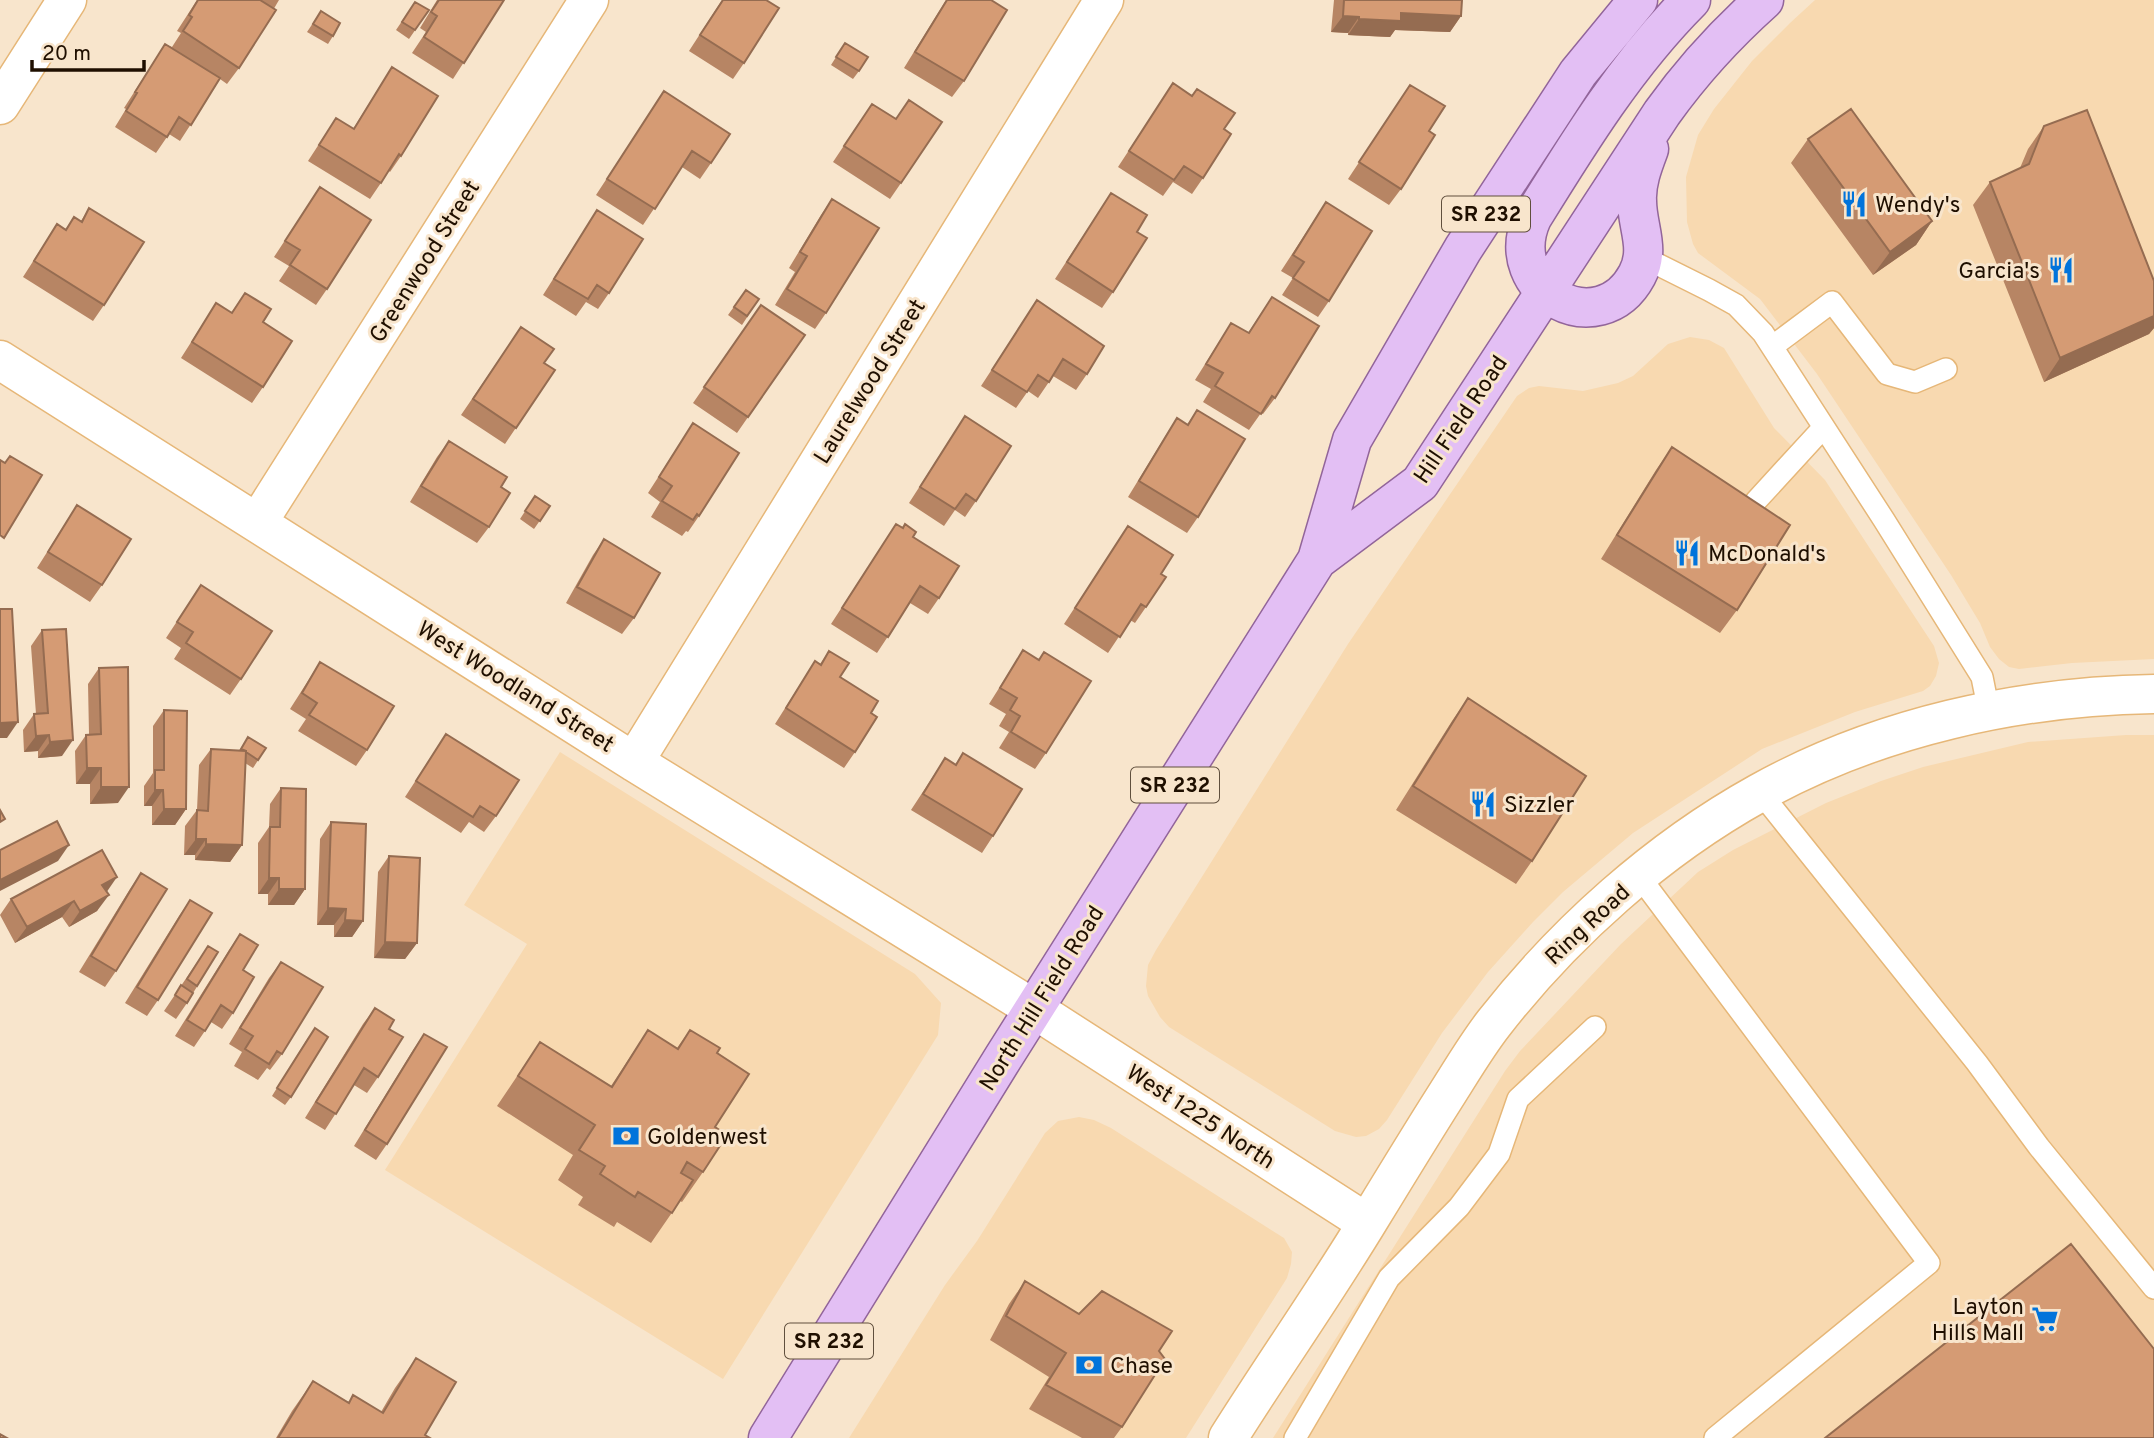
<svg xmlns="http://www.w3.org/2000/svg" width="2154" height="1438" font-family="Overpass,sans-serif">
	<rect width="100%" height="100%" fill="#f8e5cc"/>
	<path fill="#f8d9b0" d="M1815 0H2154V659L2072 663 2019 669 2009 667 1999 659 1990 647 1980 623 1951 575 1817 374 1760 299 1698 253 1693 244 1687 222 1686 177 1698 135 1714 109 1752 61 1790 23Z
		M1690 337 1709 340 1724 348 1774 428 1825 480 1934 646 1939 663 1936 676 1930 686 1923 691 1855 712 1762 749 1633 833 1563 892 1533 922 1488 972 1442 1033 1387 1120 1379 1129 1366 1136 1356 1137 1335 1131 1169 1027 1160 1017 1148 996 1146 986 1148 965 1156 950 1348 644 1517 396 1529 388 1539 386 1583 391 1618 383 1633 376 1668 344Z
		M2126 735H2154V1438H1273L1505 1071 1520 1051 1621 944 1698 872 1733 850 1826 803 1881 781 1923 767 2028 742Z
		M560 752 915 974 941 1003 938 1035 723 1379 385 1170 527 944 464 905Z
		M1079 1117 1094 1120 1111 1128 1276 1233 1284 1238 1292 1252 1291 1264 1287 1278 1186 1438H849L945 1285 977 1241 1045 1133 1058 1121Z"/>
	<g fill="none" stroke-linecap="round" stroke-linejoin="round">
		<g stroke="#e6b778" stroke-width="24">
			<path id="lane" d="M1643 257 1709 290 1736 305 1763 333 1884 520 1982 677 1989 712
				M1773 346 1832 302 1887 374 1915 382 1946 369
				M1756 501 1823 428
				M1760 792 1977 1063 2039 1147 2154 1288
				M1639 876 1929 1263 1715 1438
				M1295 1438 1389 1278 1459 1207 1499 1154 1518 1099 1595 1027"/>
		</g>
		<g stroke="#e6b778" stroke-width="41">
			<path id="street" d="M0 105 67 0
				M0 360 634 762 1034 1009 1367 1223
				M258 522 589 0
				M634 762 1104 0
				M1228 1438C1274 1365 1324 1294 1369 1220 1394 1179 1419 1138 1445 1097 1461 1072 1476 1046 1494 1023 1565 932 1658 849 1759 793 1878 727 2019 696 2154 694"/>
		</g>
		<g stroke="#92659a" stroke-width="41">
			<path id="primary" d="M1649 149C1643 165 1636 183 1637 201 1637 227 1651 249 1637 275 1600 344 1499 292 1532 218 1579 142 1627 64 1691 0
				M1317 560 1420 483 1662 113C1692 71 1726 34 1764 0
				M768 1438 1003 1058 1317 560 1352 440 1463 249 1578 73 1638 0"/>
		</g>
		<use href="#lane" stroke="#fff" stroke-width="21"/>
		<use href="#street" stroke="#fff" stroke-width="38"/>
		<use href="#primary" stroke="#e3bff4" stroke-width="38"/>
	</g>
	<path fill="#b78564" d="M197 0H279L239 68 227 84 220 79 180 141 169 134 156 153 115 127 126 109 124 108 165 44 172 47 181 33 177 31Z
		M437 0H504L453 79 412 53 426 32 420 28Z
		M722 0H766L744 63 733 79 689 51Z
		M946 0H991L964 81 952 97 904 68Z
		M1334 0H1344L1461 16 1450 32 1395 30 1390 37 1348 35V33L1331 32Z
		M415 2 429 10 409 39 396 30Z
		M321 11 333 36 328 44 307 32Z
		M845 43 859 71 853 79 831 65Z
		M392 67 401 156 390 172 389 171 370 199 308 161 336 118 353 129Z
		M1173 83 1224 129 1203 178 1192 194 1173 182 1163 196 1118 167Z
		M1410 85 1429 131 1401 189 1389 205 1348 179Z
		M664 91 711 163 700 179 682 167 643 225 596 195Z
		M895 119 901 183 890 199 833 162 861 120Z
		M2044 126 2154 281V328L2149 334 2044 382 1973 205 1990 182 2020 168 2028 149Z
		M1808 139 1932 221 1916 245 1873 275 1791 163Z
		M320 187 327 289 316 305 279 281 289 266 274 257Z
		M1111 193 1137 232 1113 292 1102 308 1055 279Z
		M832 199 826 313 815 329 775 305 795 272 789 268 821 215Z
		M1326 202 1329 301 1318 317 1282 295 1293 278 1281 271Z
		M89 208 104 305 93 321 23 277 57 224 65 230 74 217 81 221Z
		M597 210 609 293 598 309 586 302 576 316 543 295Z
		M746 290 759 299 742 325 728 315Z
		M245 293 263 322V387L252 403 181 358 216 303 231 313Z
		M1272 297 1275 398 1263 414 1261 413 1249 430 1203 402 1211 389 1195 380 1231 323 1248 333Z
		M1037 300 1087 374 1076 390 1053 376 1038 398 1028 391 1016 408 981 386Z
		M761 305 805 335 737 433 693 403Z
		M521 327 544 363 555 370 505 444 461 415Z
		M1197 410 1198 517 1187 533 1128 497 1166 435 1177 418 1187 425Z
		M965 416 976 501 965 517 955 510 944 526 909 503Z
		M693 423 699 516 688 532 686 531 682 536 651 517 660 502 648 493Z
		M449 441 501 487 489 527 477 543 410 502 437 457Z
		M1672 447 1737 610 1720 633 1601 559 1656 470Z
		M535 496 550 506 534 529 520 519Z
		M77 505 102 585 90 602 37 568Z
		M896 524 913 537 939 598 928 614 910 603 877 653 831 624Z
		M1128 526 1161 574 1146 607 1135 623 1130 620 1108 653 1064 624Z
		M604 539 634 618 622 634 566 603 593 555Z
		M201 585 241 679 230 695 174 659 181 648 166 638Z
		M42 630 62 756 38 758V751L24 752 23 730 34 714H36L31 646Z
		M1023 650 1046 753 1035 769 999 748 1009 732 999 726 1006 714 989 704Z
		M829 651 840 677 855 752 844 768 775 724 815 661 820 664Z
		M320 662 367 750 356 766 298 731 306 719 290 709Z
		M99 668 118 803 90 804V784H76L75 751 86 735 89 734 88 684Z
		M1468 698 1532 861 1516 884 1396 810 1452 721Z
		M164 710 186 809 175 825H152V806H144V786L153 773V726Z
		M446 734 496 816 484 832 469 822 461 833 405 797Z
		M248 737 266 748 253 768 245 763 242 845 230 862 195 860V855H184L185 826 197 810 199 765 211 749 239 751Z
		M963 753 993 836 982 853 911 810 945 758 955 765Z
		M281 788 305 889 294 905H268V894H258V843L269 827 270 804Z
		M331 822 363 921 352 937H334V925H317L320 839Z
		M389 856 417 943 405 959 374 958 378 872Z
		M141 873 116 971 105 987 79 972 130 889Z
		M106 892 97 911 69 927 62 917 15 943 0 915 11 899Z
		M190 900 158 1000 147 1016 125 1003 179 916Z
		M240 934 243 970 233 1013 222 1029 211 1022 194 1047 175 1036 229 950Z
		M208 946 218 952 187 1003 176 1019 164 1011Z
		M281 962 282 1054 270 1070 267 1068 258 1080 234 1066 242 1052 229 1044 269 978Z
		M375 1008 389 1029 378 1077 367 1093 354 1085 325 1130 305 1118 363 1024Z
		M648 1030 677 1048 690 1030 717 1053 715 1127 703 1172 682 1202 680 1201 651 1243 617 1222 614 1227 578 1205 583 1197 558 1180 573 1155 497 1106 540 1042 611 1086Z
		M424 1034 387 1144 376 1160 354 1146 413 1050Z
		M309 1036 291 1097 285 1105 272 1096Z
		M1025 1281 1079 1314 1159 1351 1122 1427 1114 1438H1082L1029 1409 1049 1377 990 1340 1009 1304Z
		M416 1358 425 1435 430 1438H276L292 1411 313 1381 348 1402 381 1412 395 1388Z"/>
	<path fill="#956c51" d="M1401 13 1461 16 1450 32 1395 30 1390 37 1348 35 1359 19Z
		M1343 16 1359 17 1348 33 1331 32Z
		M1932 221 1916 245 1873 275 1890 252Z
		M2154 316V328L2149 334 2044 382 2060 358Z
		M18 722 7 738H0V723Z
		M49 735 38 751 24 752 36 736Z
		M73 740 62 756 38 758 50 742Z
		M87 768H101L90 784H76Z
		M101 787H129L118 803 90 804Z
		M155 790H163L152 806H144Z
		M164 809H186L175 825H152Z
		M196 839H206L195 855H184Z
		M206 844 242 845 230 862 195 860Z
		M69 845 58 861 0 891V880Z
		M117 877 106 893 102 885Z
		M269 878H279L268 894H258Z
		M279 889H305L294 905H268Z
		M109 895 97 911 69 927 80 911Z
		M74 901 62 917 15 943 27 927Z
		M328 908 346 909 334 925H317Z
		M345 920 363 921 352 937H334Z
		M385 942 417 943 405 959 374 958Z"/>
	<path fill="#d59b74" stroke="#956c51" stroke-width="2" d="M198 0H260L276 10 239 68 183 31 192 17 189 15Z
		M439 0H504L464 63 424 37 437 16 431 12Z
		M723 0H766L779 8 744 63 700 35Z
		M947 0H991L1007 10 964 81 915 52Z
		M1344 0H1462L1461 16 1401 13V21L1359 19V17L1343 16Z
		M415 2 429 10 415 30 402 22Z
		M321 11 340 23 333 36 313 24Z
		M845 43 868 57 859 71 836 57Z
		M165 44 220 78 191 125 179 117 167 137 126 111 137 93 135 92Z
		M392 67 438 96 401 156 399 154 381 183 319 145 336 118 354 129Z
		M1173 83 1192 96 1197 89 1235 113 1224 129 1231 134 1203 178 1184 166 1174 180 1129 151Z
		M1410 85 1445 106 1429 131 1435 135 1401 189 1359 162Z
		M664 91 730 134 711 163 692 151 655 209 607 179Z
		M909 100 942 122 901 183 844 146 872 104 896 119Z
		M1851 109 1932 221 1890 252 1808 139Z
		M2087 110 2154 281V316L2060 358 1990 182 2029 164 2044 126Z
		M320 187 371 220 327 289 290 265 300 250 285 241Z
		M1111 193 1147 215 1137 232 1147 238 1113 292 1067 262Z
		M832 199 879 228 826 313 787 289 807 256 800 252Z
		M1326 202 1372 231 1329 301 1293 278 1304 262 1293 255Z
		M89 208 144 242 104 305 34 261 57 224 66 230 74 217 82 222Z
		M597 210 643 239 609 293 597 285 588 299 554 279Z
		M746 290 759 299 747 316 734 307Z
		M245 293 271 309 263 322 292 341 263 387 192 342 216 303 232 313Z
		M1272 297 1319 326 1275 398 1272 396 1261 414 1215 386 1223 373 1206 364 1231 323 1249 333Z
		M1037 300 1104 346 1087 374 1063 359 1049 382 1038 375 1027 392 992 370Z
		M761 305 805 335 748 417 704 387Z
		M521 327 554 349 544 363 555 370 516 428 473 399Z
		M1197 410 1245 439 1198 517 1139 481 1177 418 1188 425Z
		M965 416 1011 446 976 501 966 494 955 509 920 487Z
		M693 423 739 453 699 516 697 514 693 520 662 501 672 486 659 477Z
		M449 441 507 477 501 487 510 493 489 527 421 486Z
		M1672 447 1790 525 1737 610 1617 535Z
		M10 456 42 475 4 538 0 535V460L5 463Z
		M535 496 550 506 540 521 525 511Z
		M77 505 131 539 102 585 48 552Z
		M896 524 903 528 905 524 916 532 913 537 959 566 939 598 920 586 888 637 842 608Z
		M1128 526 1173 555 1161 574 1166 577 1146 607 1141 604 1120 637 1075 608Z
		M604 539 660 573 634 618 577 587Z
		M201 585 272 631 241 679 186 643 193 632 177 622Z
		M0 609H12L18 722 0 723Z
		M66 629 73 740 50 742 49 735 36 736 34 714 48 713 42 630Z
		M1023 650 1039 660 1044 652 1091 681 1046 753 1011 732 1020 716 1010 710 1017 698 1000 688Z
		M829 651 849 663 840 677 878 701 871 713 877 717 855 752 786 708 815 661 821 665Z
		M320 662 394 706 367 750 309 715 317 703 302 693Z
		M128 667 129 787H101V768H87L86 735 101 734 99 668Z
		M1468 698 1586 776 1532 861 1413 786Z
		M164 710 187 711 186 809H164L163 790H155V770H164Z
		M446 734 519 780 496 816 480 806 473 817 416 781Z
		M248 737 266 748 258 760 246 752V751L241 749Z
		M211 749 246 751 242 845 206 844V839H196L197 810 208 811Z
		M963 753 1022 789 993 836 923 794 945 758 956 765Z
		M281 788 306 789 305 889H279V878H269L270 827H280Z
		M0 810 5 819 0 822Z
		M57 821 69 845 0 880V850Z
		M331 822 366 824 363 921 345 920 346 909 328 908Z
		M102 850 117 877 102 885 109 895 80 911 74 901 27 927 11 899Z
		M389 856 420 858 417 943 385 942Z
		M141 873 167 889 116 971 91 956Z
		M190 900 212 913 158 1000 137 987Z
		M240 934 258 945 243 970 254 977 233 1013 221 1005 205 1031 187 1020Z
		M208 946 218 952 197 986 187 979Z
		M281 962 323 987 282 1054 277 1051 269 1064 245 1049 253 1036 240 1028Z
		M181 985 193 993 187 1003 175 995Z
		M375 1008 394 1020 389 1029 403 1037 378 1077 364 1068 336 1114 316 1102Z
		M315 1028 328 1037 291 1097 277 1088Z
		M648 1030 678 1049 690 1030 720 1048 717 1053 749 1074 715 1127 727 1135 703 1172 687 1162 681 1173 693 1180 672 1213 638 1192 635 1197 600 1174 605 1166 579 1150 595 1125 518 1076 540 1042 612 1087Z
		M424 1034 447 1047 387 1144 365 1130Z
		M2071 1244 2154 1349V1438H1825Z
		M1025 1281 1079 1314 1102 1291 1172 1331 1159 1351 1165 1359 1122 1427 1046 1385 1066 1353 1006 1316Z
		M416 1358 456 1382 425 1435 430 1438H278L313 1381 349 1403 353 1395 383 1413Z
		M0 1434 7 1438H0Z"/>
	<defs>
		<g id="restaurant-bare" transform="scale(2.1)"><path d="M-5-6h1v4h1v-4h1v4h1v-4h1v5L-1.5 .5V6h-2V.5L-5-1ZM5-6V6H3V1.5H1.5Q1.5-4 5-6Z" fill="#0174db" stroke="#f8e5cc" stroke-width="2.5" paint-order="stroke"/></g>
		<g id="bank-bare" transform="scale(2.1)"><path d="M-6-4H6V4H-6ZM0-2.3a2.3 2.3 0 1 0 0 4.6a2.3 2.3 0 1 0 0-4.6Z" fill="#0174db" stroke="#f8e5cc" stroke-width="2.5" paint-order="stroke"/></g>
		<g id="supermarket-bare" transform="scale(2.1)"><path d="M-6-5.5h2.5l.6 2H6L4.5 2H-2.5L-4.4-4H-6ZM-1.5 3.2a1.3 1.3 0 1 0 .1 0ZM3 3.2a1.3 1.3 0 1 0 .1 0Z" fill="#0174db" stroke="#f8e5cc" stroke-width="2.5" paint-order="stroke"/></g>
	</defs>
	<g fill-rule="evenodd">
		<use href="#restaurant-bare" x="1854" y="204"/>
		<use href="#restaurant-bare" x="2061" y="270"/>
		<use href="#restaurant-bare" x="1687" y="553"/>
		<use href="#restaurant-bare" x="1483" y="804"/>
		<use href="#bank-bare" x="626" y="1136"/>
		<use href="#supermarket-bare" x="2045" y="1319"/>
		<use href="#bank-bare" x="1089" y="1365"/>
	</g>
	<g text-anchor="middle" stroke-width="6" stroke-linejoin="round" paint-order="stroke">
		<g fill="#f8e5cc" stroke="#604f3d" stroke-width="2">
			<rect x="1442" y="196.5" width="88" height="35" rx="5"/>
			<rect x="1131" y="767.5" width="88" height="35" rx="5"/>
			<rect x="785" y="1323.5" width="88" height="35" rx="5"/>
		</g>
		<g font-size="21" font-weight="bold" fill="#1f0f00">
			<text x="1486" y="221">SR 232</text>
			<text x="1175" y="792">SR 232</text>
			<text x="829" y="1348">SR 232</text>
		</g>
		<g font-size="23" fill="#1f0f00" stroke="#f8e5cc" text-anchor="start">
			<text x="1875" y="212">Wendy's</text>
			<text x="2040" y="278" text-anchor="end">Garcia's</text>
			<text x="1708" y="561">McDonald's</text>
			<text x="1504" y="812">Sizzler</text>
			<text x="647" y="1144">Goldenwest</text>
			<text x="2024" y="1314" text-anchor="end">Layton<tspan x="2024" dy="26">Hills Mall</tspan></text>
			<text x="1110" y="1373">Chase</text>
		</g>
		<g font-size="23" fill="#1f0f00" stroke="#f8e5cc">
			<text transform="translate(424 261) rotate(-58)" y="8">Greenwood Street</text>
			<text transform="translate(869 381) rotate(-58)" y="8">Laurelwood Street</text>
			<text transform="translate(1460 419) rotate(-56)" y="8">Hill Field Road</text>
			<text transform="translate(516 686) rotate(32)" y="8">West Woodland Street</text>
			<text transform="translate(1587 924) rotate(-43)" y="8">Ring Road</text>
			<text transform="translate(1041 998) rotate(-58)" y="8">North Hill Field Road</text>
			<text transform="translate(1201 1116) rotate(33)" y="8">West 1225 North</text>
		</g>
	</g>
	<path d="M32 60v10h112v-10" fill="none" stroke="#1f0f00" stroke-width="3.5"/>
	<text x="42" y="60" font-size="21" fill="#1f0f00" stroke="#f8e5cc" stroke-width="5" paint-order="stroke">20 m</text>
</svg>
